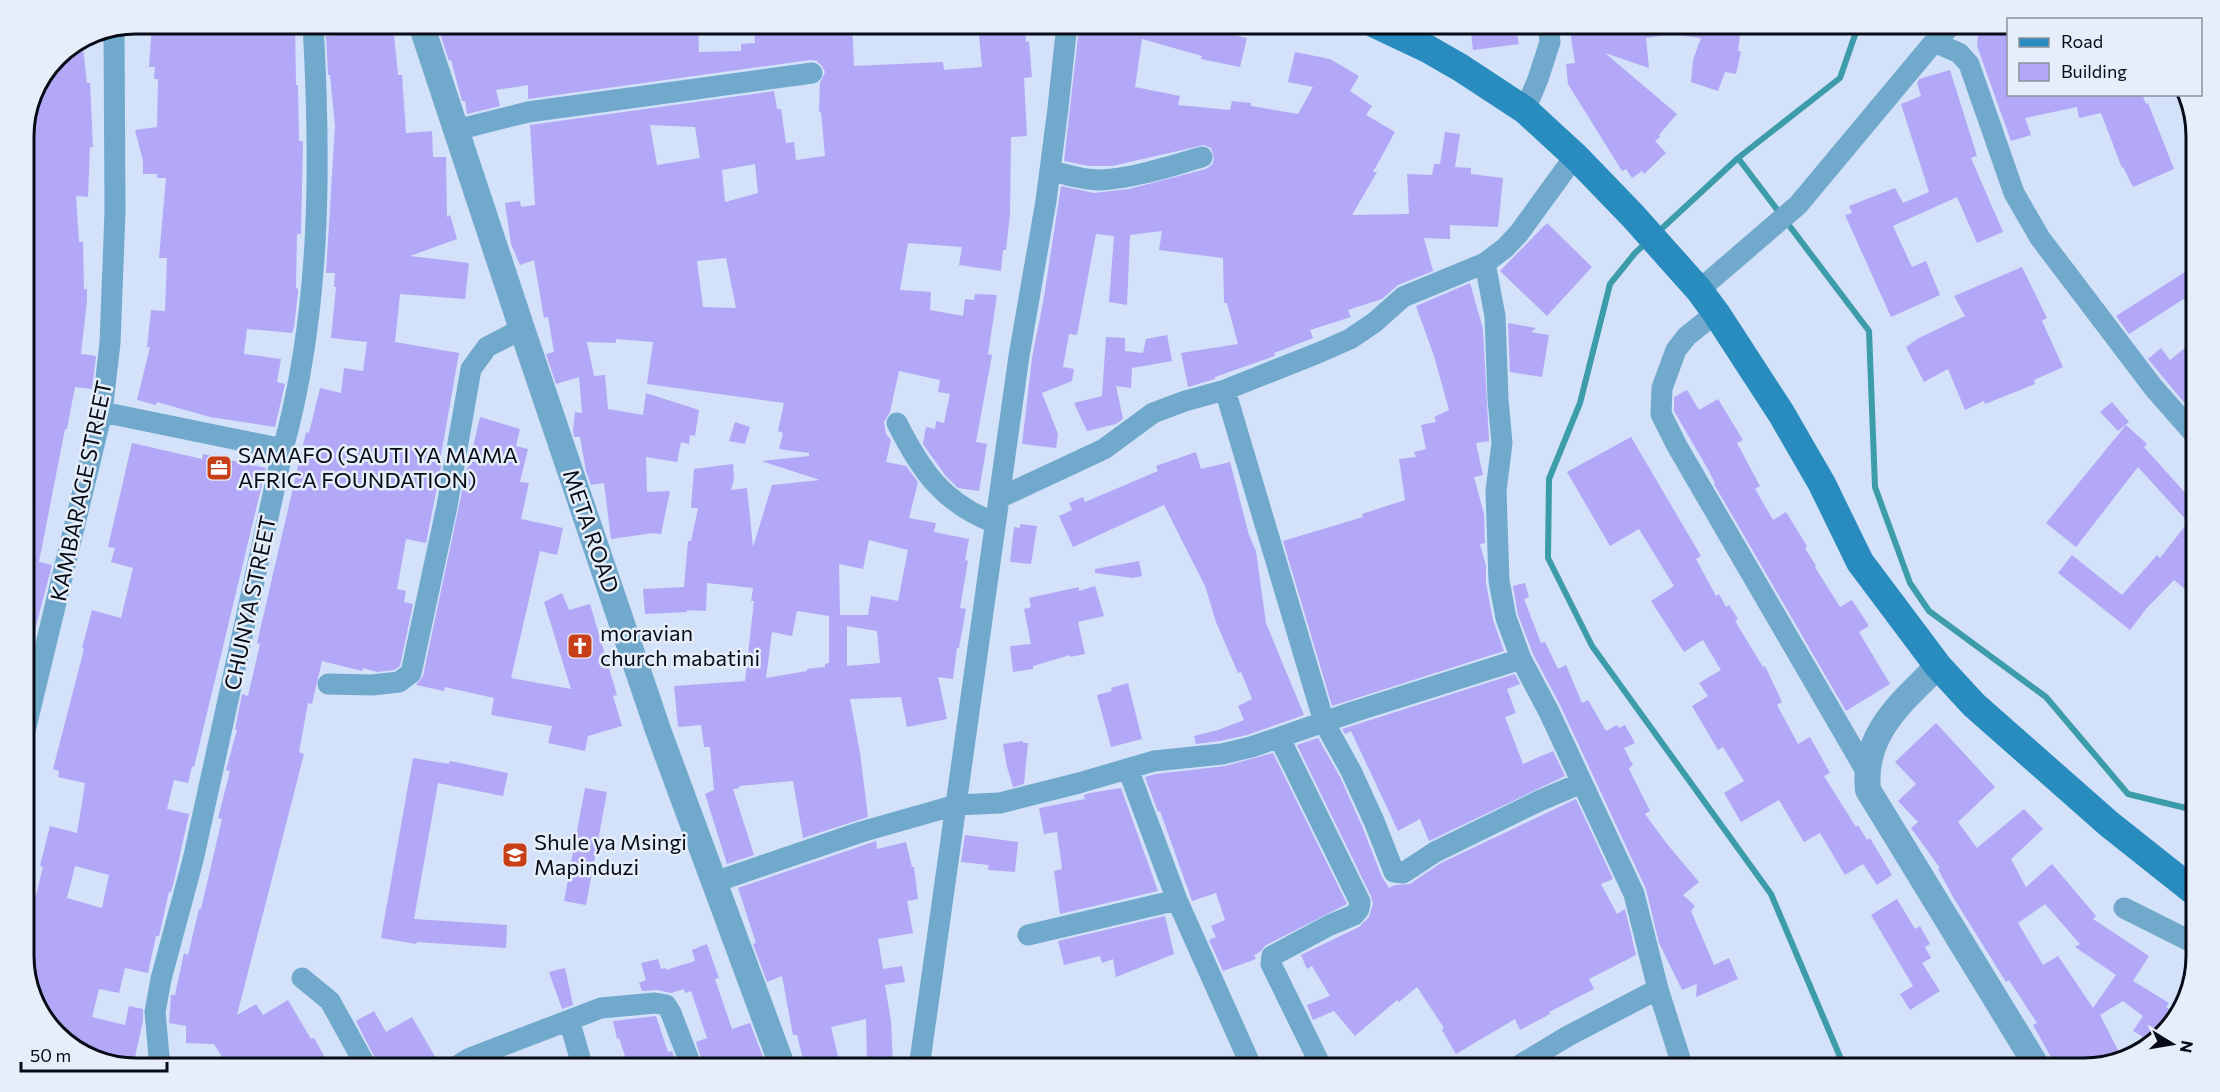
<svg xmlns="http://www.w3.org/2000/svg" width="2220" height="1092" font-family="Commissioner,sans-serif">
	<rect width="100%" height="100%" fill="#d3e1fb"/>
	<g fill="none" stroke-linecap="round" stroke-linejoin="round">
		<path stroke="#3d9caa" stroke-width="6" d="M1738 158 1869 331 1875 487 1910 583 1929 611 2046 697 2128 794 2190 809 2196 816
			M1657 233 1738 158 1840 78 1856 32V24
			M1647 242 1635 253 1610 284 1580 403 1549 479 1548 558 1592 646 1771 894 1841 1059 1842 1068"/>
	</g>
	<path fill="#b2a8f7" fill-rule="evenodd" d="M152 24H295L296 85H298L299 141H303L301 234H297L296 288 298 289V293L294 327 292 333 247 329 244 354 281 359 277 382 285 384 275 427 210 417 157 402 156 405 137 400 150 347H147L151 310 165 311 167 258H159L166 178H157V174H143V161L135 130 157 127 158 79H154L155 67H149Z
		M374 24H393L398 75H402L406 133 432 131 433 157H446L447 217 450 215 457 239 410 256 469 263 465 299 400 294 395 342 459 353 440 461 442 462 426 543 406 539 397 589 406 591 404 602 413 604 400 666 394 670 377 672 363 668 362 671 322 661 312 704 308 703 299 752 304 754 237 1015 256 1004 263 1015 288 1000 311 1039 314 1038 331 1068H229L214 1044 186 1043V1026L169 1023 171 995H175L184 953 188 955 199 909H201L222 819 218 818 230 771 226 770 237 730H235L242 694 248 696 260 644 257 643 306 432 309 433 320 388 341 393 344 368 363 371 367 342 331 338 336 287H334L335 273H326L335 126 330 75H328L326 36 375 32Z
		M437 24H698L699 52 741 51V44L755 43 754 24H852L854 66 943 62 944 70 982 67 978 24H1025L1026 42 1029 41 1032 77 1024 78 1027 136 1011 137 1010 214 1006 250H1003L1001 271 959 265 962 247 908 243 900 290 931 292 930 310 963 316 965 299 974 300 975 294 997 295 988 354 992 355 976 442 987 444 979 491 958 488 945 475 923 444 926 427 935 429 936 421 944 423 950 394 938 392 940 380 899 371 890 412 884 422 886 434 891 440 886 462 906 466 918 482 909 518 936 523 934 532 969 539 965 560 968 561 960 608 966 609 959 648H957L953 679 938 677 947 719 907 727 901 697 850 699 860 753 868 817 803 838 793 781 739 786V788L733 789 754 855 727 864 705 794 714 790 710 747H704L701 725 678 727 674 686 745 681 754 601H751L753 588 707 583 706 611 687 610V612L645 614 643 589 684 587 688 541H691L698 508H691L694 469 733 464 734 479 731 490 747 488 753 547 772 485 820 480 761 461 809 456V453L779 449 783 433 778 431 784 403 647 384 653 342 616 339V343L587 342 594 376 605 375 608 409 643 415 646 393 699 410 695 436 690 435 689 444 681 442 677 462 646 457 647 492 670 491 661 534 653 533 611 539 604 483 591 485 586 471 580 437H574L573 431 575 412 582 413 579 377 556 384 546 354 554 352 548 317 544 318 534 260 520 265 511 244 505 203 520 201 521 207 535 205 530 125 774 91 777 109H781L786 143 794 142 796 160 825 156 821 112H819L820 83 825 72 822 66 817 61 810 60 528 99V85L496 90 500 106 467 114 465 101H462L451 60 449 61ZM650 125 695 127 700 158 657 165ZM755 164 758 193 725 202 722 170ZM726 258 736 308 703 307 697 261ZM869 540 908 550 898 601 871 596 868 615H840L839 564 863 569ZM797 611 829 616V663L825 664V667L807 669V671L766 678 772 632 792 636ZM847 626 877 631 880 663 847 666Z
		M1083 24H1202L1201 28 1247 38 1240 67 1201 59 1202 56 1142 39 1135 87 1180 96 1178 105 1230 110 1232 101 1251 103V106L1298 114 1313 87 1288 82 1295 52 1330 59 1359 76 1350 91 1372 106 1366 115 1395 132 1373 172H1377L1352 215 1409 214 1407 174 1432 175 1434 164H1440L1445 132 1460 134 1455 167 1471 168V174L1503 178 1498 227 1450 225V239L1424 238 1433 271 1398 285 1382 299 1348 310 1351 317 1310 330 1313 338 1274 353 1275 356 1215 377V379L1188 387 1181 353 1238 344 1227 303H1224L1223 258 1159 250 1162 231 1130 235 1127 305 1109 302 1114 236 1096 234 1077 335 1069 334 1063 367 1074 369 1072 381 1042 393 1058 434 1056 448 1022 444 1032 358 1044 297 1061 186 1094 193 1129 189 1206 169 1212 165 1214 159 1211 148 1204 145 1112 166H1089L1064 161 1079 28 1082 29Z
		M1470 24H1515L1519 44 1473 50Z
		M1569 24H1717L1741 28 1738 51H1741L1736 74 1725 72 1718 91 1691 82 1693 60 1701 38 1672 34 1646 38 1649 68 1605 53 1677 114 1659 135 1660 137 1655 141 1666 153 1644 174 1642 171 1632 178 1626 169 1622 171 1568 84 1566 64 1575 63Z
		M1986 24H2008V94H2142L2146 104 2148 103 2174 169 2133 187 2123 167 2122 168 2101 113 2079 118 2077 107 2025 118 2031 135 2011 141 1977 46 1978 35Z
		M82 40 87 83H90L93 147H90L88 197 76 196 79 242H83L84 289H87V300L81 354 96 356 92 389 75 387 67 429H65L39 562 52 565 31 645 24 644V130L57 57Z
		M1950 70 1977 156 1971 158 2003 232 1977 243 1957 197 1893 226 1912 267 1926 261 1940 295 1891 317 1845 215 1852 213 1849 206 1895 188 1903 203 1929 192 1901 104 1921 96 1917 83 1919 79Z
		M1547 223 1592 267 1547 316 1500 271Z
		M2196 265V291L2129 334 2116 316Z
		M2022 267 2047 318 2042 321 2063 367 2034 380 2035 384 1985 404 1984 401 1965 410 1948 369 1924 382 1906 347 1919 338 1965 316 1954 296Z
		M1470 283 1483 329 1489 441 1476 443 1483 475 1474 477 1484 514 1485 543 1480 544 1486 566V583L1493 620 1504 651 1332 706 1283 541 1363 517 1362 514 1405 500 1399 459 1416 457 1414 452 1426 449 1421 425 1436 422 1434 417 1449 410 1434 356 1416 306Z
		M1508 323 1536 328 1531 332 1549 335 1542 377 1510 372Z
		M1167 335 1172 361 1132 368 1131 388 1116 386 1123 419 1116 424 1087 431 1074 403 1102 396 1106 337 1125 338V351L1143 353 1146 339Z
		M2196 339V417L2148 359 2161 348 2170 360Z
		M1687 390 1699 410 1718 399 1743 440 1737 443 1760 486 1755 489 1773 520 1786 512 1807 546 1805 548 1816 566 1815 567 1840 607 1852 600 1869 626 1859 632 1890 684 1846 711 1714 484 1715 483 1709 471 1674 411V397Z
		M2112 402 2129 422 2118 431 2100 412Z
		M480 417 520 429 516 446 528 449 520 482 529 483 521 519 563 528 557 555 540 551 511 678 571 689 544 602 562 593 569 610 590 604 617 695 613 696 622 726 588 736 585 751 548 743 552 726 491 715 494 698 445 687 444 691 416 685 423 676 467 468H468Z
		M735 422 750 427 745 444 729 441Z
		M2126 425 2147 444 2144 447 2196 505V576L2185 589 2174 580 2146 609 2130 630 2058 573 2072 555 2122 595 2157 555 2160 558 2188 522 2138 467 2076 547 2046 523Z
		M1631 437 1701 556 1696 559 1716 596 1719 594 1726 607 1729 605 1738 619 1735 621 1763 667 1765 666 1782 702 1777 705 1798 744 1810 737 1830 773 1824 776 1856 827 1858 825 1867 840 1870 838 1892 875 1877 885 1863 864 1845 875 1820 833 1804 842 1779 800 1741 822 1724 793 1744 781 1723 747 1718 750 1692 706 1708 696 1699 683 1721 670 1703 640 1684 652 1651 601 1674 586 1639 529 1610 546 1567 472Z
		M132 443 202 459 203 454 266 468 194 767 192 766 188 783 174 780 167 809 189 814 175 877 171 892H169L159 936H156L148 973 125 968 119 993 99 989 92 1017 125 1025 129 1006 143 1009V1021L133 1066 84 1054 43 1018 24 963V905L33 907 43 867 40 866 50 826 77 833 83 797 85 783 58 777 59 771 53 769 84 649 82 648 92 610 121 618 133 568 111 562 115 548 108 547ZM75 866 109 875 102 908 67 898Z
		M1196 452 1201 469 1230 462 1249 535 1256 551 1266 623 1304 715 1247 735 1220 741 1196 744 1194 736 1218 730 1244 720 1238 706 1252 699 1241 672 1238 673 1216 622 1205 586 1164 505 1073 547 1059 516 1072 510 1069 503 1083 497 1085 502 1158 471 1156 466Z
		M1020 524 1037 526 1031 564 1010 562 1014 527 1020 528Z
		M1139 561 1142 576 1133 578 1095 573V569Z
		M1525 583 1529 597 1524 599 1541 643 1545 642 1558 669 1566 665 1582 703 1588 700 1606 731 1617 725 1619 728 1625 725 1635 743 1624 748 1633 765 1629 768 1630 771 1650 811 1645 814 1667 844 1699 882 1683 895 1695 906 1691 911 1714 965 1729 958 1738 979 1696 997 1697 984 1682 990 1659 943 1646 889 1561 707 1533 654 1518 615 1513 586Z
		M1095 586 1104 616 1078 622 1085 654 1070 657V655L1033 666V669L1013 672 1010 646 1031 644 1024 609 1031 607 1029 598 1079 587V591Z
		M1515 674 1520 684 1507 689 1516 713 1505 717 1523 764 1553 751 1565 776 1429 841 1420 819 1398 831 1351 731 1345 734 1342 729Z
		M1128 683 1142 739 1111 747 1097 695 1112 691 1111 688Z
		M1936 723 1995 787 1958 822 1977 848 2024 809 2043 829 2011 859 2026 887 2052 864 2096 916 2093 919 2149 956 2133 981 2169 1003 2166 1007 2177 1013 2162 1031 2155 1027 2147 1039 2133 1031 2143 1016 2123 1001 2100 1015 2121 1056 2084 1068H2057L2033 1025 2037 1023 2009 980 2006 982 1953 897 1938 869 1940 868 1911 828 1918 822 1898 801 1916 784 1895 762ZM2045 904 2080 944 2075 947 2116 975 2093 1008 2058 956 2043 965 2018 923Z
		M1318 738 1340 777 1362 826 1382 877 1389 888 1395 885 1410 884 1441 863 1576 799 1613 879 1601 884 1617 914 1625 909 1636 955 1589 979 1594 989 1549 1012 1550 1014 1520 1030 1515 1019 1456 1054 1442 1030 1444 1028 1417 987 1399 1002 1397 1000 1355 1036 1334 1011 1313 1020 1307 1005 1330 996 1312 966 1307 969 1301 955 1359 927 1369 917 1373 904 1371 896 1297 745Z
		M1023 741V743H1028L1024 784 1013 787 1007 767 1003 744Z
		M1273 753 1347 904 1266 945 1260 952 1254 955 1256 959 1223 971 1209 940 1216 937 1211 926 1225 920 1216 893 1192 901 1160 811 1158 812 1145 777 1156 774 1225 766Z
		M413 758 449 764 450 761 508 773 503 796 438 783 414 919 507 925 506 948 417 942 416 944 381 938Z
		M585 788 607 792 586 905 564 901Z
		M1121 788 1158 891 1060 914 1054 871 1062 869 1057 832 1044 834 1039 808 1085 799 1084 795 1090 793Z
		M965 835 1018 842 1015 872 988 870 989 865 961 862Z
		M876 841 877 849 906 842 912 867H914L918 899 907 901 913 933 878 939 883 969 902 966 905 982 885 985 891 1021 893 1064 867 1065 866 1019 831 1027 841 1068H805L797 1035H793L782 976 767 982 753 944 756 943 738 888Z
		M1897 899 1915 929 1920 926 1930 944 1925 947 1931 958 1922 963 1940 991 1910 1010 1900 994 1913 986 1871 915Z
		M1165 916 1174 954 1116 977 1113 959 1102 963 1100 956 1064 965 1058 941Z
		M707 944 719 978 715 979 732 1029 750 1023 767 1068H704L696 1042 707 1038 691 991 685 993 684 989 671 993 657 990 642 991 639 983 646 980 641 963 658 959 661 969 666 968V970L695 961 692 950Z
		M565 968 573 1005 562 1009 549 972Z
		M374 1011 386 1032 412 1017 437 1060 424 1068H380L356 1021Z
		M656 1016 668 1052 672 1051 678 1068H631L630 1066 637 1064 636 1059 627 1062 619 1038 617 1039 613 1021Z"/>
	<g fill="none" stroke-linecap="round" stroke-linejoin="round">
		<path stroke="#71a9cc" stroke-width="21" d="M1934 42 1959 53 1969 64 2014 193 2040 238 2153 387 2196 436
			M1525 110 1538 79 1550 42 1548 24
			M456 130 528 112 812 73
			M1050 170C1066 175 1083 180 1101 180 1135 178 1170 166 1202 157
			M1485 263 1495 316 1498 399 1502 443 1496 491 1499 581 1506 618 1521 659 1549 712 1634 894 1658 989 1683 1068
			M1699 290 1798 205 1934 42 1953 24
			M1716 313 1687 336 1676 350 1662 388 1661 414 1677 446 1866 771
			M1225 390 1324 722 1351 771 1374 821 1394 872 1403 873 1435 852 1539 801 1581 783
			M102 412 283 449
			M897 423C921 471 943 503 995 523
			M999 498 1104 449 1153 413 1185 401 1225 390 1318 353 1350 339 1375 322 1403 297 1485 263 1505 248 1519 233 1575 156
			M328 684 372 685 399 682 411 673 447 506 471 369 487 347 522 329
			M24 735 102 412 110 343 115 212 114 28
			M1280 739 1360 902 1359 909 1354 915 1330 925 1272 956 1271 964 1322 1068
			M1128 769 1177 900 1252 1068
			M715 882 861 832 956 805 1000 803 1079 783 1154 761 1222 754 1251 747 1356 711 1521 659
			M2124 908 2196 944
			M1028 935 1177 900
			M302 978 330 1001 367 1068
			M569 1020 583 1068
			M164 1068 159 1057 155 1012 161 979 193 860 283 449C321 311 321 166 313 24
			M454 1068 470 1058 601 1008 655 1003 666 1005 671 1013 692 1068
			M919 1068 1019 356 1046 201 1058 108 1067 24
			M1515 1068 1568 1036 1658 989"/>
		<path stroke="#71a9cc" stroke-width="26" d="M421 24 522 329 658 730 783 1068
			M1938 666C1902 702 1862 734 1868 790L2038 1068"/>
		<path stroke="#288cbf" stroke-width="28" d="M1375 24 1428 49 1461 68 1525 110 1575 156 1633 216 1699 290 1716 313 1781 413 1822 484 1860 562 1938 666 1974 705 2109 824 2196 893"/>
	</g>
	<defs>
		<g id="office-square" transform="scale(1.35)"><rect x="-9" y="-9" width="18" height="18" rx="4" fill="#c83f17" stroke="#e6eefb"/><path d="M-6-3h4V-5.5h4V-3h4V5H-6ZM-1-4.5V-3h2v-1.5ZM-6 0V1H6V0Z" fill="#fff"/></g>
		<g id="church-square" transform="scale(1.35)"><rect x="-9" y="-9" width="18" height="18" rx="4" fill="#c83f17" stroke="#e6eefb"/><path d="M-1.2-6h2.4v3.5h3.3v2.4h-3.3V6h-2.4V-.1h-3.3v-2.4h3.3Z" fill="#fff"/></g>
		<g id="school-square" transform="scale(1.35)"><rect x="-9" y="-9" width="18" height="18" rx="4" fill="#c83f17" stroke="#e6eefb"/><path d="M0-5L7-2L0 1L-7-2ZM-4 1L0 2.5L4 1V4Q0 6-4 4Z" fill="#fff"/></g>
	</defs>
	<g fill-rule="evenodd">
		<use href="#office-square" x="219" y="468"/>
		<use href="#church-square" x="580" y="646"/>
		<use href="#school-square" x="515" y="855"/>
	</g>
	<g text-anchor="middle" stroke-width="5" stroke-linejoin="round" paint-order="stroke">
		<g font-size="22" fill="#060b16" stroke="#e6eefb" text-anchor="start">
			<text x="238" y="463">SAMAFO (SAUTI YA MAMA<tspan x="238" dy="25">AFRICA FOUNDATION)</tspan></text>
			<text x="600" y="641">moravian<tspan x="600" dy="25">church mabatini</tspan></text>
			<text x="534" y="850">Shule ya Msingi<tspan x="534" dy="25">Mapinduzi</tspan></text>
		</g>
		<g font-size="22" fill="#060b16" stroke="#e6eefb">
			<text transform="translate(81 491) rotate(-78)" y="8">KAMBARAGE STREET</text>
			<text transform="translate(591 531) rotate(71)" y="8">META ROAD</text>
			<text transform="translate(250 603) rotate(-78)" y="8">CHUNYA STREET</text>
		</g>
	</g>
	<path d="M0 0H2220V1092H0ZM136 34H2084A102 102 0 0 1 2186 136V956A102 102 0 0 1 2084 1058H136A102 102 0 0 1 34 956V136A102 102 0 0 1 136 34Z" fill="#e6eefb" fill-rule="evenodd"/>
	<path fill="none" stroke="#060b16" stroke-width="3" d="M136 34H2084A102 102 0 0 1 2186 136V956A102 102 0 0 1 2084 1058H136A102 102 0 0 1 34 956V136A102 102 0 0 1 136 34Z"/>
	<rect x="2007" y="18" width="195" height="78" fill="#e6eefb" stroke="#8c939f" stroke-width="1.5"/>
	<rect x="2019" y="38" width="30" height="9" fill="#288cbf" stroke="#8c939f" stroke-width="1.5"/>
	<text x="2061" y="48" font-size="18" fill="#060b16">Road</text>
	<rect x="2019" y="63" width="30" height="18" fill="#b2a8f7" stroke="#8c939f" stroke-width="1.5"/>
	<text x="2061" y="78" font-size="18" fill="#060b16">Building</text>
	<g transform="translate(2172 1044) rotate(101)" stroke="#e6eefb" stroke-width="4.5" paint-order="stroke">
	<path d="M0-4.5L10 22L0 15L-10 22Z" fill="#060b16"/>
	<text y="-9" font-size="16" font-weight="bold" text-anchor="middle" fill="#060b16">N</text>
	</g>
	<path d="M21 1062v9h146v-9" fill="none" stroke="#060b16" stroke-width="3"/>
	<text x="30" y="1062" font-size="18" fill="#060b16" stroke="#e6eefb" stroke-width="4.5" paint-order="stroke">50 m</text>
</svg>
